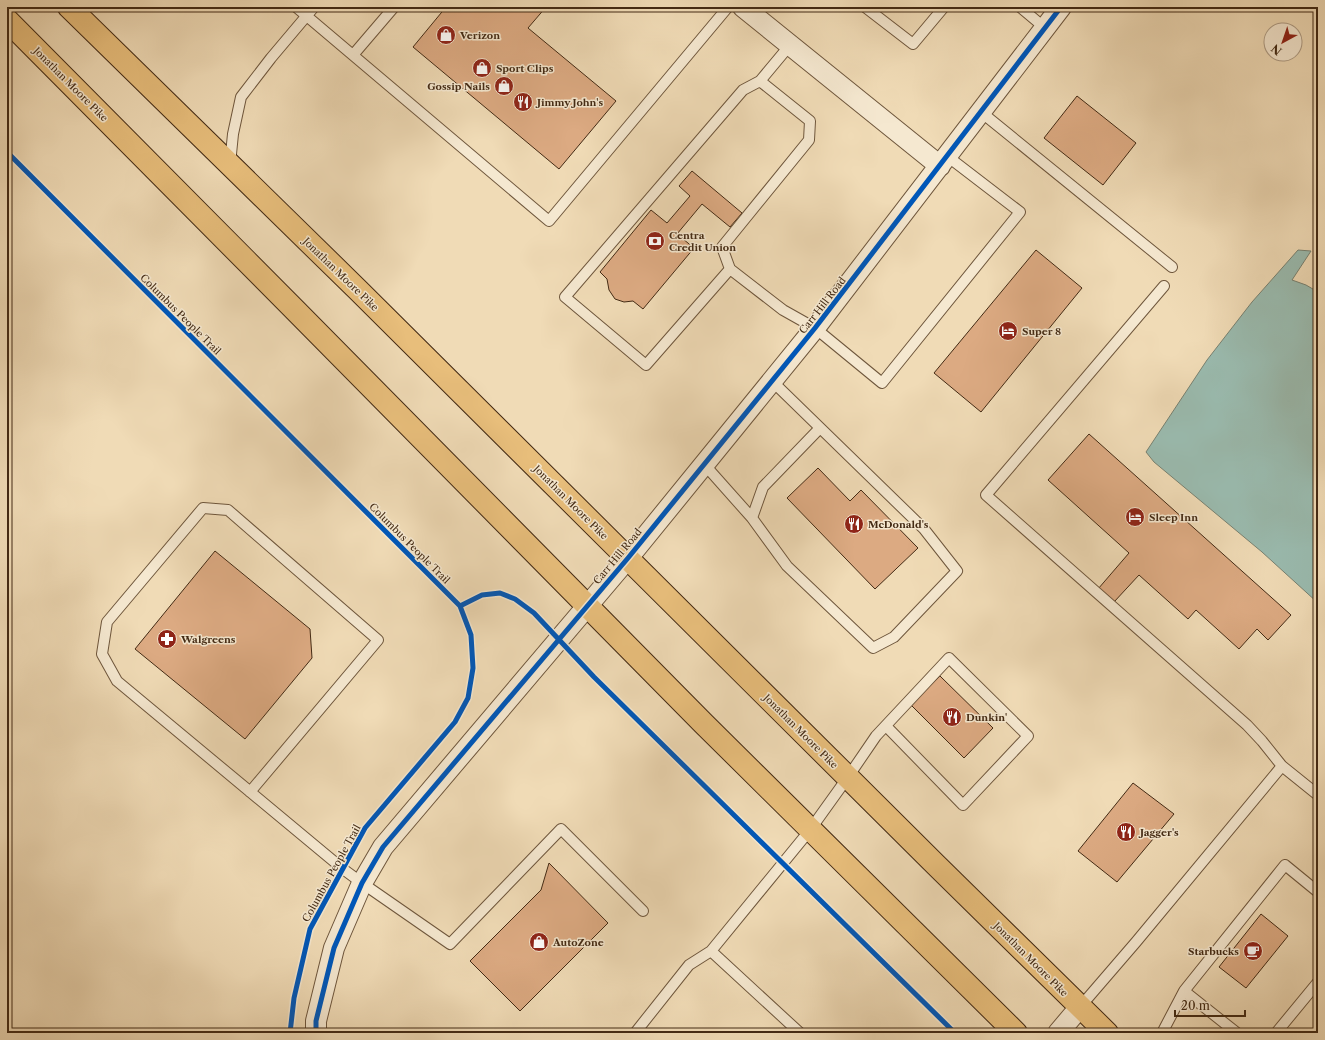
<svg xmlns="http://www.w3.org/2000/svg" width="1325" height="1040" font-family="'Libre Caslon Text',serif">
	<rect width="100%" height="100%" fill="#f0dbb6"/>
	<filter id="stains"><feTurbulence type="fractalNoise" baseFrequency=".005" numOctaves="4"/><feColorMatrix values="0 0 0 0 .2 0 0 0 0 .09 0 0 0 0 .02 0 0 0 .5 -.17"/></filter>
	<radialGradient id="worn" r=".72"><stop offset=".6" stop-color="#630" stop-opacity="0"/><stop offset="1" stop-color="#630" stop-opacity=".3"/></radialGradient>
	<path fill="#9abbaf" stroke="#778171" d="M1298 250 1311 251 1292 280 1306 285 1318 292V603L1262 552 1154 462 1146 452 1207 360 1252 302Z"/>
	<path fill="#dcaa82" stroke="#432a14" d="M446 7H546L528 28 616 101 559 169 413 47Z
		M1077 96 1136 143 1103 185 1044 138Z
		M692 171 742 213 730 227 702 204 677 234 694 248 643 309 633 301 624 302 615 299 609 290 607 279 600 272 651 210 667 223 690 196 679 186Z
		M1036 250 1082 288 981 412 934 373Z
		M1089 434 1291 615 1268 640 1257 629 1239 649 1196 610 1188 619 1139 575 1114 602 1098 589 1129 553 1048 480Z
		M818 468 850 501 861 490 918 548 875 589 787 498Z
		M215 551 310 629 312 658 245 739 135 649Z
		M940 676 993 728 964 758 911 705Z
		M1133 783 1174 814 1117 882 1078 851Z
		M549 863 608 923 520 1011 470 961 541 890Z
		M1261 914 1288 936 1246 988 1219 967Z"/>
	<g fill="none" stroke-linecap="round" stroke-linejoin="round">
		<g stroke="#6e563c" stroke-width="12">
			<path id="lane" d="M296 7 549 221 728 7
				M865 7 913 44 944 7
				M1020 7 1045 28
				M790 45 760 81 743 90 565 297 646 365 730 269 783 310 815 328 882 383 1020 212 947 156
				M353 55 394 7
				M981 112 1172 267
				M230 164 233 134 241 97 271 58 314 7
				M730 269 722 247 809 140 810 121 760 81
				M1164 286 986 495 1247 725 1262 741 1282 766 1318 795
				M704 464 752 518 787 566 873 648 894 637 957 571 924 529 772 381
				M752 518 763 487 820 428
				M250 792 378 640 228 510 203 508 107 622 102 654 117 681 343 869 362 883 450 944 561 829 643 911
				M1080 1007 1136 942 1282 766
				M635 1033 689 965 711 951
				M800 1033 711 951 810 830 848 777 876 736 949 658 1028 736 963 805 886 726
				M1162 1033 1184 991
				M1237 1033 1184 991 1285 865 1318 892
				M1276 1033 1318 982"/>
		</g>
		<g stroke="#6e563c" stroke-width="22">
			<path id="street" d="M743 7 940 166
				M316 1033V1021L334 948 362 883 383 847 628 558 815 328 1061 7
				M1058 1033 1080 1007"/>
		</g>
		<g stroke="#432a14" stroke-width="24">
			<path id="highway" d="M69 7 359 291 936 865 1107 1033
				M7 20 296 311 704 724 1016 1033"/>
		</g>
		<use href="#lane" stroke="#f5e8d0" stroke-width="10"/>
		<use href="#street" stroke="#f5e8d0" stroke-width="20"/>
		<use href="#highway" stroke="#e8be7b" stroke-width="22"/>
		<g stroke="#f5e8d0" stroke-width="8">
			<path id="cycleway" d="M7 152 460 606 471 635 473 668 468 698 455 722 365 828 310 929 294 998 290 1033
				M460 606 482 595 500 593 515 599 534 613 594 677 955 1033
				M316 1033V1021L334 948 362 883 383 847 628 558 815 328 1061 7"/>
		</g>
		<use href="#cycleway" stroke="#0057b8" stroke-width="5"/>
	</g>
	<defs>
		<g id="shop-disc" transform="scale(1)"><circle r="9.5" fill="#8f2418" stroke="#f5e8d0"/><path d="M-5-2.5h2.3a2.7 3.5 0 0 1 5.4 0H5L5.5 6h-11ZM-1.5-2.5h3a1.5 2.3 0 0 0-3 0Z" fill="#fff"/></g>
		<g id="restaurant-disc" transform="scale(1)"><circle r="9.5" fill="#8f2418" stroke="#f5e8d0"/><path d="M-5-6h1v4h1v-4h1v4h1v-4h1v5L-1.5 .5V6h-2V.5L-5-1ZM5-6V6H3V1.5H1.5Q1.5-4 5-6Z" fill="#fff"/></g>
		<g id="bank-disc" transform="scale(1)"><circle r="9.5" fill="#8f2418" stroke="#f5e8d0"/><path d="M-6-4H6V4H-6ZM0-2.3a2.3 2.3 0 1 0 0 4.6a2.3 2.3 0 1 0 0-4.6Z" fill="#fff"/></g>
		<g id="hotel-disc" transform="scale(1)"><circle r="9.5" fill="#8f2418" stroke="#f5e8d0"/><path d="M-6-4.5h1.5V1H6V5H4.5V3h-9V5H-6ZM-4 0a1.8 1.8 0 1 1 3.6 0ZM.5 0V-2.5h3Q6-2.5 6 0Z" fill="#fff"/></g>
		<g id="pharmacy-disc" transform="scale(1)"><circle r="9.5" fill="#8f2418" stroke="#f5e8d0"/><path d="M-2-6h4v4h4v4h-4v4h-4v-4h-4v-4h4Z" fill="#fff"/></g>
		<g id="cafe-disc" transform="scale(1)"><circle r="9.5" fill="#8f2418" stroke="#f5e8d0"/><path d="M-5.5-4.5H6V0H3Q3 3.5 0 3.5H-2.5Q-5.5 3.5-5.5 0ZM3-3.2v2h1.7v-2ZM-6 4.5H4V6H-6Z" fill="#fff"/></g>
	</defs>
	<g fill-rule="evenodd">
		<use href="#shop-disc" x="446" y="35"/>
		<use href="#shop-disc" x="482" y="68"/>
		<use href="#shop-disc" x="504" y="86"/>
		<use href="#restaurant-disc" x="523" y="102"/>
		<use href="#bank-disc" x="655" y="241"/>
		<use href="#hotel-disc" x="1008" y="331"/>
		<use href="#hotel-disc" x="1135" y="517"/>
		<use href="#restaurant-disc" x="854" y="524"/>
		<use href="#pharmacy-disc" x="167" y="639"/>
		<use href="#restaurant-disc" x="952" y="717"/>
		<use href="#restaurant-disc" x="1126" y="832"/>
		<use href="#shop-disc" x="539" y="942"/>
		<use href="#cafe-disc" x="1253" y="951"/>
	</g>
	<g text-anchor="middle" stroke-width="3" stroke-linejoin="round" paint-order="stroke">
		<g font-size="10" font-weight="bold" fill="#432a14" stroke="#f5e8d0" text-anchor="start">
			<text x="460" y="39">Verizon</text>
			<text x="496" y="72">Sport Clips</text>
			<text x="490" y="90" text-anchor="end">Gossip Nails</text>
			<text x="537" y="106">Jimmy John's</text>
			<text x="669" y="239">Centra<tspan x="669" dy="12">Credit Union</tspan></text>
			<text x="1022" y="335">Super 8</text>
			<text x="1149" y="521">Sleep Inn</text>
			<text x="868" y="528">McDonald's</text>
			<text x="181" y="643">Walgreens</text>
			<text x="966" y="721">Dunkin'</text>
			<text x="1140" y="836">Jagger's</text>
			<text x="553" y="946">AutoZone</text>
			<text x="1239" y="955" text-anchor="end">Starbucks</text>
		</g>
		<g font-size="10" fill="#432a14" stroke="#f5e8d0">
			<text transform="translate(71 84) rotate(45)" y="4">Jonathan Moore Pike</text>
			<text transform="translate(341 274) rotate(44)" y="4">Jonathan Moore Pike</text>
			<text transform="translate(822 305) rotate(-52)" y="4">Carr Hill Road</text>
			<text transform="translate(181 314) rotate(45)" y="4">Columbus People Trail</text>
			<text transform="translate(571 502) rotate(45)" y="4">Jonathan Moore Pike</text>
			<text transform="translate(410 543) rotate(45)" y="4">Columbus People Trail</text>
			<text transform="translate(617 556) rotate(-50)" y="4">Carr Hill Road</text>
			<text transform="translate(801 731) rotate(45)" y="4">Jonathan Moore Pike</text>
			<text transform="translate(331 873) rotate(-61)" y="4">Columbus People Trail</text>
			<text transform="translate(1031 959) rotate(45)" y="4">Jonathan Moore Pike</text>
		</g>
	</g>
	<rect width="1325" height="1040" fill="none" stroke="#f0dbb6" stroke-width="24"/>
	<rect x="8" y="8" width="1309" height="1024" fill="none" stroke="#432a14" stroke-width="2"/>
	<rect x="12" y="12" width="1301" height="1016" fill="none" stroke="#432a14"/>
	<g transform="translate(1283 42) rotate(220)"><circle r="19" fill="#f5e8d0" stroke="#ae9c85"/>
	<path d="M0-3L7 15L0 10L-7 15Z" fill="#8f2418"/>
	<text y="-6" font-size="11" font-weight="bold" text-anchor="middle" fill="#432a14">N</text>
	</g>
	<path d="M1175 1010v6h70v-6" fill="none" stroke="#432a14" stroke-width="2"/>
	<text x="1181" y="1010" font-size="12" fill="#432a14" stroke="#f5e8d0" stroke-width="3" paint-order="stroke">20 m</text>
	<rect width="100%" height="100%" filter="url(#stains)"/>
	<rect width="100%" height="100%" fill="url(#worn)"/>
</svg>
